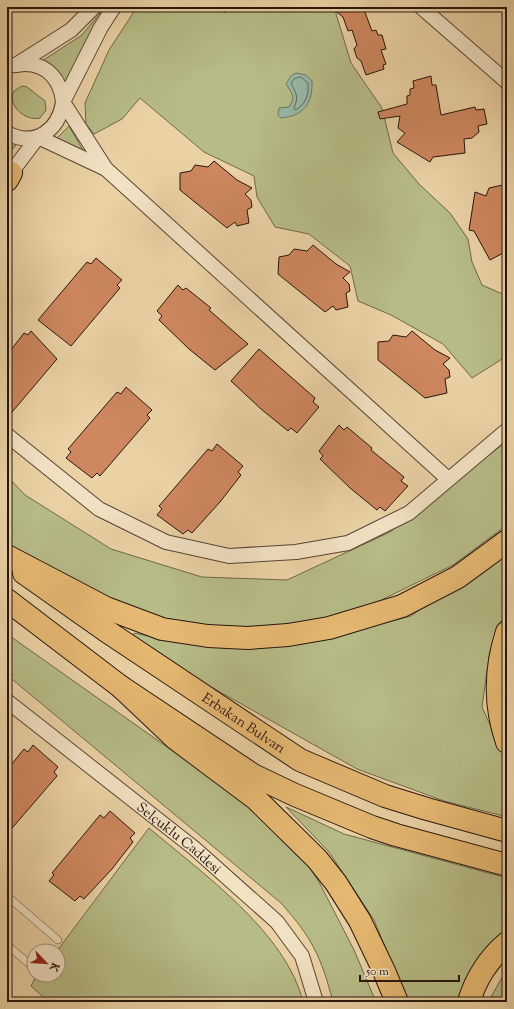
<svg xmlns="http://www.w3.org/2000/svg" width="514" height="1009" font-family="'Sorts Mill Goudy',serif">
	<rect width="100%" height="100%" fill="#ebd2a5"/>
	<filter id="stains"><feTurbulence type="fractalNoise" baseFrequency=".005" numOctaves="4"/><feColorMatrix values="0 0 0 0 .2 0 0 0 0 .09 0 0 0 0 .02 0 0 0 .5 -.17"/></filter>
	<radialGradient id="worn" r=".72"><stop offset=".6" stop-color="#630" stop-opacity="0"/><stop offset="1" stop-color="#630" stop-opacity=".3"/></radialGradient>
	<path fill="#b7bc87" stroke="#6f684a" d="M105 7H110L66 86 42 61 82 35Z
		M137 7H224V13L233 7H334L351 63 382 108 393 153 419 184 450 213 468 239 472 262 482 285 507 296V356L472 378 443 344 391 315 358 301 350 266 309 234 275 227 257 197 254 176 204 152 140 98 122 119 94 134 86 124 85 103 109 50Z
		M22 86 27 87 45 101 46 110 40 118C26 122 6 105 14 91Z
		M69 126 84 152 55 140Z
		M7 130 20 140 7 156Z
		M507 441V525L453 565 367 607 297 625 192 630 136 613 7 548V476L25 495 111 549 202 577 287 580 390 532Z
		M507 547V607L490 650 482 707 507 763V817L444 801 357 769 131 642 134 633 173 641 247 648 302 644 411 616Z
		M7 634 245 802 298 849 319 882 354 950 376 1002H333C321 956 312 938 281 903L7 675Z
		M286 807 344 834 507 878V932L480 955 456 1002H408L374 920 329 852Z
		M149 828C202 873 286 932 303 1002H49L31 986 37 975H58L57 951Z
		M507 969V1002H488Z"/>
	<path fill="#98b8a7" stroke="#6b776a" d="M296 73 306 75 312 81C313 104 303 116 281 118L278 115 279 108 289 107C296 97 292 93 286 84L291 76Z"/>
	<g fill="none" stroke-linecap="round" stroke-linejoin="round">
		<path stroke="#60665a" stroke-width="1" d="M301 77 308 83C309 94 306 105 295 110L294 108C299 97 296 93 291 83L294 79Z"/>
	</g>
	<path fill="#ce875f" stroke="#27150e" d="M330 7H363L372 31 376 30 378 35H382L386 49 381 50 386 64 383 65 384 69 366 75 361 61 357 58 354 49 357 45 352 30 348 31 343 17Z
		M431 76 432 85H436L441 115 475 107 476 110 484 109 487 124 478 126 479 132 472 138 464 139 465 153 433 157 430 162 397 142 405 133 398 128 400 116 380 119 378 112 407 104V96L410 95V89L414 88 413 81Z
		M214 161 237 180 252 188 245 194 251 200 252 207 247 210 249 223 237 226 235 222 227 228 180 190V173L191 171 195 165 208 167Z
		M507 184V251L490 260 474 231 469 230 475 192 486 196 489 188Z
		M313 245 336 264 350 272 343 278 349 284 350 291 346 293 348 307 336 310 333 306 325 312 278 274 279 257 289 255 294 249 307 251Z
		M96 258 122 280 117 285 120 288 71 346 38 320 87 262 91 264Z
		M178 285 183 290 186 288 211 308 209 310 248 344 215 370 189 349 159 320 162 316 157 311Z
		M31 331 57 359 7 418V355L24 333 28 335Z
		M412 331 435 350 450 358 443 364 449 370 450 377 445 379 447 393 425 398 378 360V342L389 341 393 335 406 337Z
		M259 349 315 398 313 402 319 407 297 433 291 428 288 431 261 409 231 381Z
		M126 387 152 410 147 415 150 418 100 476 97 473 92 478 66 458 71 452 68 449 117 392 121 394Z
		M339 425 344 430 347 427 372 448 371 450 404 477 401 481 408 486 385 511 380 507 377 510 350 488 320 459 323 456 319 451Z
		M217 444 243 466 238 472 241 475 220 502 192 533 188 530 183 534 157 515 162 509 159 506 208 449 212 451Z
		M33 745 58 767 54 772 57 776 7 834V770L24 749 28 752Z
		M110 811 135 833 130 838 133 842 112 869 84 899 80 896 75 901 49 881 54 875 52 873 100 815 104 818Z"/>
	<g fill="none" stroke-linecap="round" stroke-linejoin="round">
		<g stroke="#584434" stroke-width="8">
			<path id="service" d="M7 896 58 940
				M7 945 33 967"/>
		</g>
		<g stroke="#584434" stroke-width="16">
			<g id="minor">
				<path d="M421 7 507 82"/>
				<path d="M7 64C14 67 18 64 25 64 48 64 61 81 63 102L106 169 448 479"/>
				<path d="M16 65 71 30 94 7"/>
				<path d="M7 133C35 148 59 130 63 102L101 27 114 7"/>
				<path d="M38 137 106 169"/>
				<path d="M7 178 38 137"/>
				<path d="M7 435 99 509 166 542 229 556 296 552 348 543 409 513 507 430"/>
				<path id="s1" d="M7 701 194 848 277 922 302 956 316 1002"/>
			</g>
		</g>
		<g stroke="#27150e" stroke-width="24">
			<g id="trunk">
				<path d="M7 180 11 173"/>
				<path id="s2" d="M24 573 105 630 300 760 385 796 427 809 507 831"/>
				<path d="M7 600 121 687 253 775 295 795 372 827 396 835 507 865"/>
			</g>
		</g>
		<g stroke="#27150e" stroke-width="24">
			<path id="motorway" d="M7 556 106 608 162 629 208 636 248 638 288 635 329 628 402 606 458 577 507 541
				M507 632C495 669 494 705 507 742
				M121 687 176 739 256 799 317 859 336 883 360 921 384 971 397 1002
				M469 1002C475 980 489 958 507 943"/>
		</g>
		<use href="#service" stroke="#f2e2c4" stroke-width="7"/>
		<use href="#minor" stroke="#f2e2c4" stroke-width="14"/>
		<use href="#trunk" stroke="#e6b972" stroke-width="22"/>
		<use href="#motorway" stroke="#e6b972" stroke-width="22"/>
	</g>
	<g text-anchor="middle" stroke-width="3" stroke-linejoin="round" paint-order="stroke">
		<g font-size="14" fill="#27150e" stroke="#f2e2c4">
			<text dy="5" stroke="none"><textPath href="#s2" startOffset="266">Erbakan Bulvarı</textPath></text>
			<text dy="5" stroke="none"><textPath href="#s1" startOffset="220">Selçuklu Caddesi</textPath></text>
		</g>
	</g>
	<rect width="514" height="1009" fill="none" stroke="#ebd2a5" stroke-width="24"/>
	<rect x="8" y="8" width="498" height="993" fill="none" stroke="#27150e" stroke-width="2"/>
	<rect x="12" y="12" width="490" height="985" fill="none" stroke="#27150e"/>
	<g transform="translate(46 963) rotate(115)"><circle r="19" fill="#f2e2c4" stroke="#a1907b"/>
	<path d="M0-3L7 15L0 10L-7 15Z" fill="#8f2418"/>
	<text y="-6" font-size="11" font-weight="bold" text-anchor="middle" fill="#27150e">K</text>
	</g>
	<path d="M360 975v6h99v-6" fill="none" stroke="#27150e" stroke-width="2"/>
	<text x="366" y="975" font-size="12" fill="#27150e" stroke="#f2e2c4" stroke-width="3" paint-order="stroke">50 m</text>
	<rect width="100%" height="100%" filter="url(#stains)"/>
	<rect width="100%" height="100%" fill="url(#worn)"/>
</svg>
